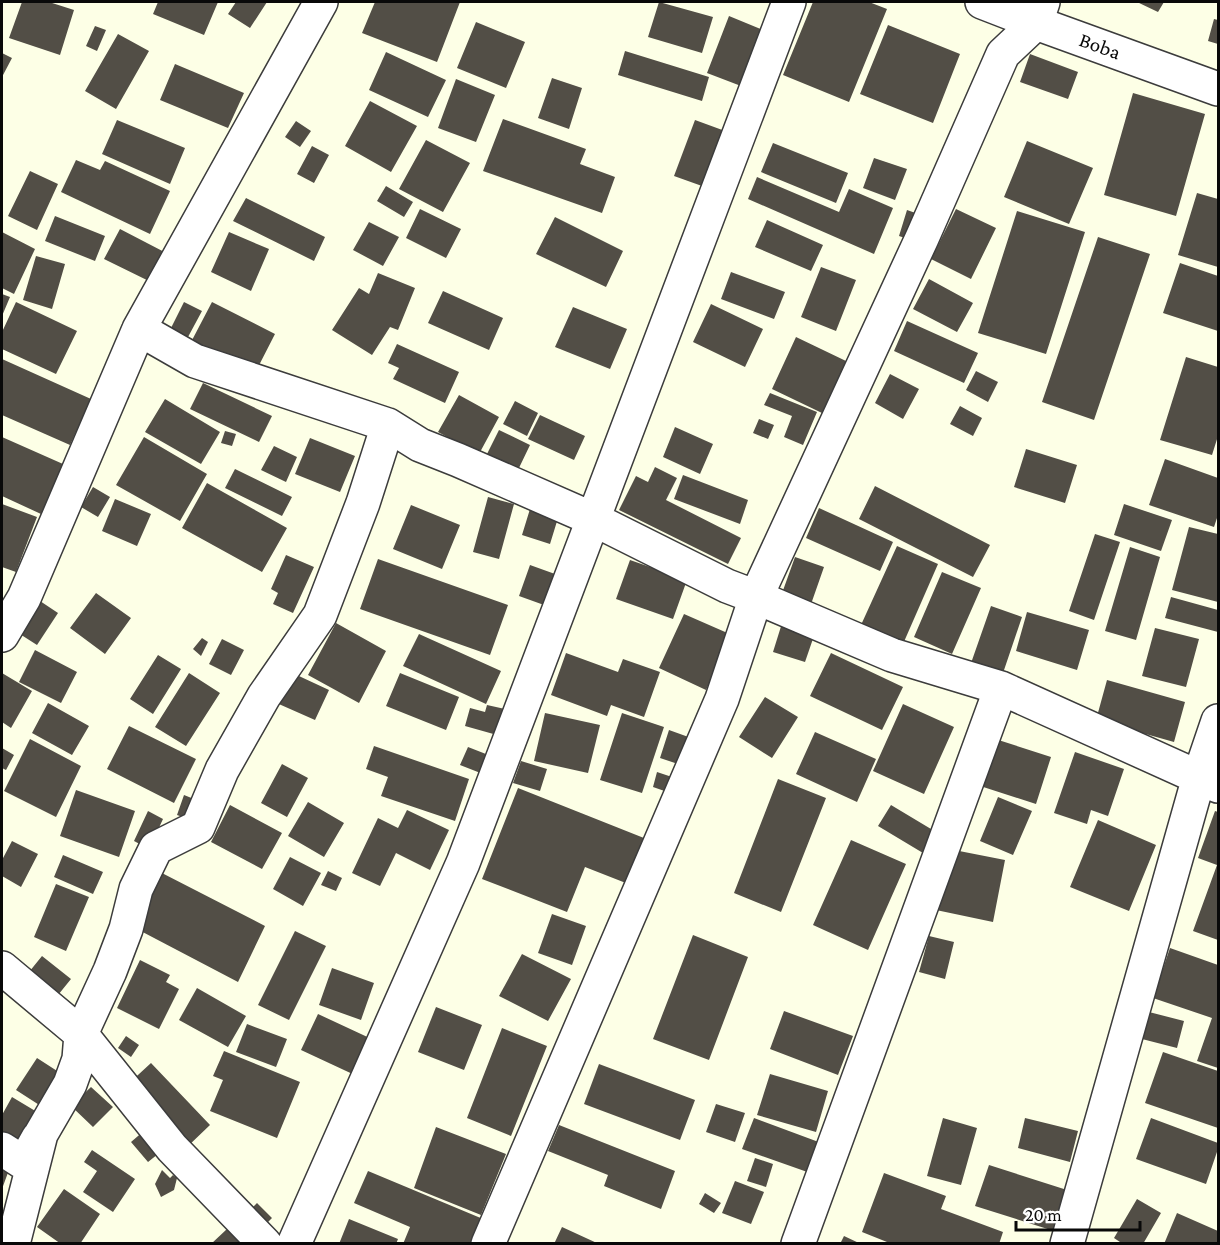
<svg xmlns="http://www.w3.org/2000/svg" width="1220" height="1245" font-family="'Crimson Pro',serif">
	<rect width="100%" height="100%" fill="#fdffe6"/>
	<path fill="#524e46" d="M22 2H49L74 10 60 55 9 38Z
		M158 2H218L204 35 153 14Z
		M236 2H267L250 28 228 14Z
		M375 2H460L437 62 362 33Z
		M659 2 713 17 702 53 648 37Z
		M813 2H869L887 9 849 102 783 75Z
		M1137 2H1164L1158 12Z
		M729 16 763 30 741 86 707 73Z
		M1214 19 1218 20V44L1208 41Z
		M476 22 525 42 506 88 457 68Z
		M888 25 960 54 933 123 860 94Z
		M95 26 106 30 97 51 86 46Z
		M118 34 149 51 116 109 85 91Z
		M625 51 709 77 702 101 618 75Z
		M386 52 446 80 428 117 369 90Z
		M2 53 12 58 2 77Z
		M1030 54 1078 72 1068 99 1020 82Z
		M175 64 244 93 228 128 160 100Z
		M552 78 582 88 569 129 538 118Z
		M456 79 495 95 476 142 438 128Z
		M1133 93 1205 114 1176 216 1104 195Z
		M370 101 417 126 391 172 345 146Z
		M503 119 586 149 580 164 615 177 602 213 483 171Z
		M117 120 185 148 170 184 102 154Z
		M695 120 736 135 716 191 674 176Z
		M296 121 311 131 300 147 285 137Z
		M426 140 470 163 443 212 399 189Z
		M1027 141 1093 168 1069 224 1004 197Z
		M773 143 848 173 836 203 761 172Z
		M312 146 329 155 314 183 297 174Z
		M874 158 907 169 895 200 863 188Z
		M76 160 100 170 105 161 170 191 150 234 61 192Z
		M30 171 58 184 37 230 8 216Z
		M757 177 839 212 849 189 893 208 874 254 748 199Z
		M386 186 413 202 404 217 377 201Z
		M1197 193 1218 199V267L1178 255Z
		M246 198 325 237 314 261 233 221Z
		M420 209 461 229 446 258 406 238Z
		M956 209 996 228 971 279 931 259Z
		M907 210 924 216 917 242 899 236Z
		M1017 211 1085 232 1046 354 978 333Z
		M55 216 105 236 95 261 45 241Z
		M555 217 623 251 606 287 536 254Z
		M767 220 823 245 811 271 755 247Z
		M369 222 399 237 383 266 353 250Z
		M120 229 172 256 157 285 104 259Z
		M2 232 35 249 14 294 2 288Z
		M229 232 269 249 251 291 211 272Z
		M1098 237 1150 254 1094 420 1042 402Z
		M36 256 65 264 52 309 23 300Z
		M1180 263 1218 276V331L1163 313Z
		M821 267 856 280 836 331 801 317Z
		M731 272 785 292 774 319 721 299Z
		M378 273 415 288 398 330 390 327 372 355 332 330 359 288 369 294Z
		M929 279 973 303 957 332 913 309Z
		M443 291 503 318 489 350 428 323Z
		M2 294 10 297 2 316Z
		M16 302 77 331 56 374 2 349V332Z
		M184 302 202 311 188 337 171 328Z
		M212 302 275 334 253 377 190 344Z
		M711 304 763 329 745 367 693 342Z
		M573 307 627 329 610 369 555 347Z
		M907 321 978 353 964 383 894 351Z
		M796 337 846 361 822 413 772 389Z
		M397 344 459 372 445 403 393 379 399 368 388 363Z
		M1186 357 1218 367V436L1212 455 1160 440Z
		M2 359 91 399 70 445 2 415Z
		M976 371 998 382 988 402 966 390Z
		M890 374 919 389 903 419 875 403Z
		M203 383 272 416 259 442 190 409Z
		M770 393 817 412 803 445 784 437 792 416 764 405Z
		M459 395 499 417 479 454 438 432Z
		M165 399 220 432 201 464 145 432Z
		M515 401 538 413 527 436 503 424Z
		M960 406 982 418 973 436 950 424Z
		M540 415 585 436 574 460 528 439Z
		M759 419 774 425 768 439 753 433Z
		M675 427 713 444 700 474 663 457Z
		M499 430 530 445 518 470 487 454Z
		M225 431 236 434 232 446 221 443Z
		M2 437 63 464 41 514 2 496Z
		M144 437 207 474 180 521 116 485Z
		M310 438 355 456 340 492 295 474Z
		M274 446 297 457 286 482 261 470Z
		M1026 449 1077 465 1065 503 1014 487Z
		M1165 459 1218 478V515L1214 527 1149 505Z
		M655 467 677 478 666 500 741 538 728 564 619 510 636 476 648 482Z
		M235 469 292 497 282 516 225 488Z
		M683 475 748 500 740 524 674 499Z
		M207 483 287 528 262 572 182 528Z
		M875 486 990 545 973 577 859 519Z
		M93 487 110 497 98 517 81 507Z
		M488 497 514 504 499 559 473 552Z
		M115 499 151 514 137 546 102 531Z
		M2 504 37 517 16 572 2 567Z
		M1124 504 1172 520 1161 551 1114 535Z
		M411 505 460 525 442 569 393 549Z
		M819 508 893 542 880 571 806 538Z
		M530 509 558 518 550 544 522 535Z
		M1189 527 1218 534V602L1172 590Z
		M1095 534 1120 542 1094 620 1069 611Z
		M897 546 938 564 903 644 861 625Z
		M1130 547 1160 557 1136 640 1105 631Z
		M286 555 314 567 293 613 273 604 278 593 271 589Z
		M795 557 824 567 810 607 781 596Z
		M378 559 508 605 490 655 360 609Z
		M630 560 687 580 673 619 616 599Z
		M530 565 555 574 544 605 519 596Z
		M942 572 981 588 952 654 914 637Z
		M96 593 131 618 105 654 70 628Z
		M34 597 58 613 37 645 12 629Z
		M1171 597 1218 610V632L1165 618Z
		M991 606 1022 617 1002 676 970 666Z
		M1027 612 1089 630 1077 670 1016 651Z
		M684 614 732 635 706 690 659 668Z
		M783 620 816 630 805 662 773 652Z
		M336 623 386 651 359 703 308 675Z
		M1155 628 1199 639 1186 687 1142 676Z
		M419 634 501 671 486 704 403 666Z
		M202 638 208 642 201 656 193 649Z
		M222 639 244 650 231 675 209 664Z
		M35 650 77 672 61 703 19 682Z
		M566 653 618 672 623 659 660 672 644 717 611 705 607 716 551 695Z
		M831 653 903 687 882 730 810 696Z
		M158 655 181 669 153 714 130 699Z
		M286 670 329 690 315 720 272 701Z
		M2 673 32 691 11 728 2 722Z
		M189 673 220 693 186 746 155 727Z
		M400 673 459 697 446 730 386 706Z
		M1107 680 1185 702 1174 742 1096 720Z
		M765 697 798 717 772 758 739 737Z
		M48 703 89 726 72 755 32 733Z
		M903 704 954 727 924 794 873 771Z
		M487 705 505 709 497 735 465 726 470 708 485 712Z
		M545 713 600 725 588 773 534 761Z
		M622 713 664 727 642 793 600 780Z
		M129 726 196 759 174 803 107 769Z
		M669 730 694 739 684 766 660 758Z
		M815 732 876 759 857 802 796 774Z
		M989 737 1051 757 1036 804 974 784Z
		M30 739 81 766 56 817 4 791Z
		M374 746 469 779 455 821 381 796 388 777 366 769Z
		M468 747 491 756 483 774 460 765Z
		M2 748 14 755 6 770 2 768Z
		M1075 752 1124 769 1108 816 1091 810 1087 824 1054 813Z
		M521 761 547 769 540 791 513 783Z
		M282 764 308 778 287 817 261 803Z
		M657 772 681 780 676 795 653 787Z
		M778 779 826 798 781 912 734 893Z
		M518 788 654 842 636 887 585 867 567 912 482 879Z
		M76 790 135 811 119 857 60 836Z
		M184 795 199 801 191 820 177 815Z
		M998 797 1032 811 1013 855 980 841Z
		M308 802 344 823 324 857 288 836Z
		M230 805 282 833 262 869 211 842Z
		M891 805 936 832 923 853 878 826Z
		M407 810 449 830 430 870 396 853 380 886 352 873 378 818 398 828Z
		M148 811 163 819 149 849 134 841Z
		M1215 811 1218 812V940L1193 931 1217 865 1198 858Z
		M1098 820 1156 845 1129 911 1070 887Z
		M851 840 906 864 868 950 813 925Z
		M12 841 38 854 21 887 2 876V860Z
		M949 849 1005 860 993 922 936 910Z
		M63 855 103 872 93 894 54 877Z
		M290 857 321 873 303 906 273 889Z
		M158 871 265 926 238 982 135 928Z
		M328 871 342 878 336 891 321 885Z
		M56 884 89 897 66 951 34 937Z
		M552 914 586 926 572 965 538 953Z
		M295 931 326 946 289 1020 258 1005Z
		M693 935 748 957 709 1060 653 1039Z
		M929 936 954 942 945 979 919 972Z
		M1170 948 1218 965V1068L1197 1061 1212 1018 1153 998Z
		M522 954 571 979 548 1021 499 996Z
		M42 956 71 979 54 1000 25 977Z
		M140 960 170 975 166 982 179 989 159 1029 117 1008Z
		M332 968 374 983 361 1020 319 1005Z
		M197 988 246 1016 228 1047 179 1020Z
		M436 1007 482 1025 464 1070 418 1052Z
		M784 1011 853 1036 838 1075 770 1049Z
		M1149 1012 1184 1021 1177 1048 1142 1039Z
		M318 1014 376 1041 359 1077 301 1050Z
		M247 1024 287 1039 276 1067 236 1052Z
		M502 1028 547 1046 511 1136 467 1118Z
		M126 1036 139 1045 131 1057 118 1048Z
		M224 1051 300 1082 277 1138 210 1111 223 1080 213 1076Z
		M1163 1052 1218 1071V1128L1145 1103Z
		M37 1058 68 1078 47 1110 16 1090Z
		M151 1063 210 1125 186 1148 126 1086Z
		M599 1064 695 1100 680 1140 584 1104Z
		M770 1074 828 1091 816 1132 757 1115Z
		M91 1087 113 1107 93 1127 71 1106Z
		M12 1097 47 1118 28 1151 2 1135V1115Z
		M716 1104 745 1113 735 1142 706 1132Z
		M754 1118 824 1144 813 1174 742 1149Z
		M943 1118 977 1128 961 1185 927 1176Z
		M1025 1118 1078 1131 1070 1162 1018 1148Z
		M1151 1118 1218 1143V1149L1206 1184 1136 1159Z
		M559 1125 675 1171 661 1209 604 1186 608 1175 548 1151Z
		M436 1127 506 1154 481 1215 414 1188Z
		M145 1130 163 1150 148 1162 131 1142Z
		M92 1150 135 1179 113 1212 83 1192 97 1171 84 1162Z
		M755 1158 773 1164 766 1187 747 1181Z
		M2 1163 10 1167 2 1189Z
		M989 1165 1067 1190 1054 1231 975 1206Z
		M162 1170 170 1178 173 1175 177 1178 174 1190 161 1197 155 1184Z
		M368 1171 483 1219 473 1244H403L410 1227 354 1203Z
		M884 1173 946 1196 941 1209 1003 1232 999 1244H892L862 1232Z
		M735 1181 764 1192 751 1224 722 1213Z
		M64 1189 100 1214 80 1244H61L37 1227Z
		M705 1193 721 1203 714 1213 699 1204Z
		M1137 1199 1161 1213 1143 1244H1123L1114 1238Z
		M257 1203 272 1218 260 1230 245 1215Z
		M1177 1213 1218 1231V1244H1164Z
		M349 1219 398 1239 396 1244H339Z
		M562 1227 599 1244H554Z
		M227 1229 242 1244H211Z
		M844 1236 861 1244H840Z"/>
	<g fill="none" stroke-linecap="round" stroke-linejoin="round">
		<g stroke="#3c3c3c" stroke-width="36">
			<path id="minor" d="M982 2 1036 23 1218 89
				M139 329 195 361 388 425 420 445 458 460 593 519 727 586 756 597 892 655 1001 688 1218 786
				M2 635 24 598 139 329 321 2
				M2 968 81 1034 172 1148 265 1244
				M2 1149 24 1163 38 1138
				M13 1244 41 1134 70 1084 79 1059 81 1034 110 971 126 929 136 889 156 848 198 827 222 770 264 696 320 615 363 503 388 425
				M294 1244 463 863 789 2
				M488 1244 722 699 756 597 922 238 1003 54 1036 23 1043 2
				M798 1244 1001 688
				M1067 1244 1199 777 1218 721"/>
		</g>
		<use href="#minor" stroke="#fff" stroke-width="33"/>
	</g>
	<g text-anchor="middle" stroke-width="6" stroke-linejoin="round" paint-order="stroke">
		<g font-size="21" fill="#090909" stroke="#fff">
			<text transform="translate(1100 46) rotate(20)" y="7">Boba</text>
		</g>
	</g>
	<rect width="1220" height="1245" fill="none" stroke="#090909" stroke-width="6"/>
	<path d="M1016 1221v9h124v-9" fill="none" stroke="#090909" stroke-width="3"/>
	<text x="1025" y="1221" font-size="18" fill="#090909" stroke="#ffffff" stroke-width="4.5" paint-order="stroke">20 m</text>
</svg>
